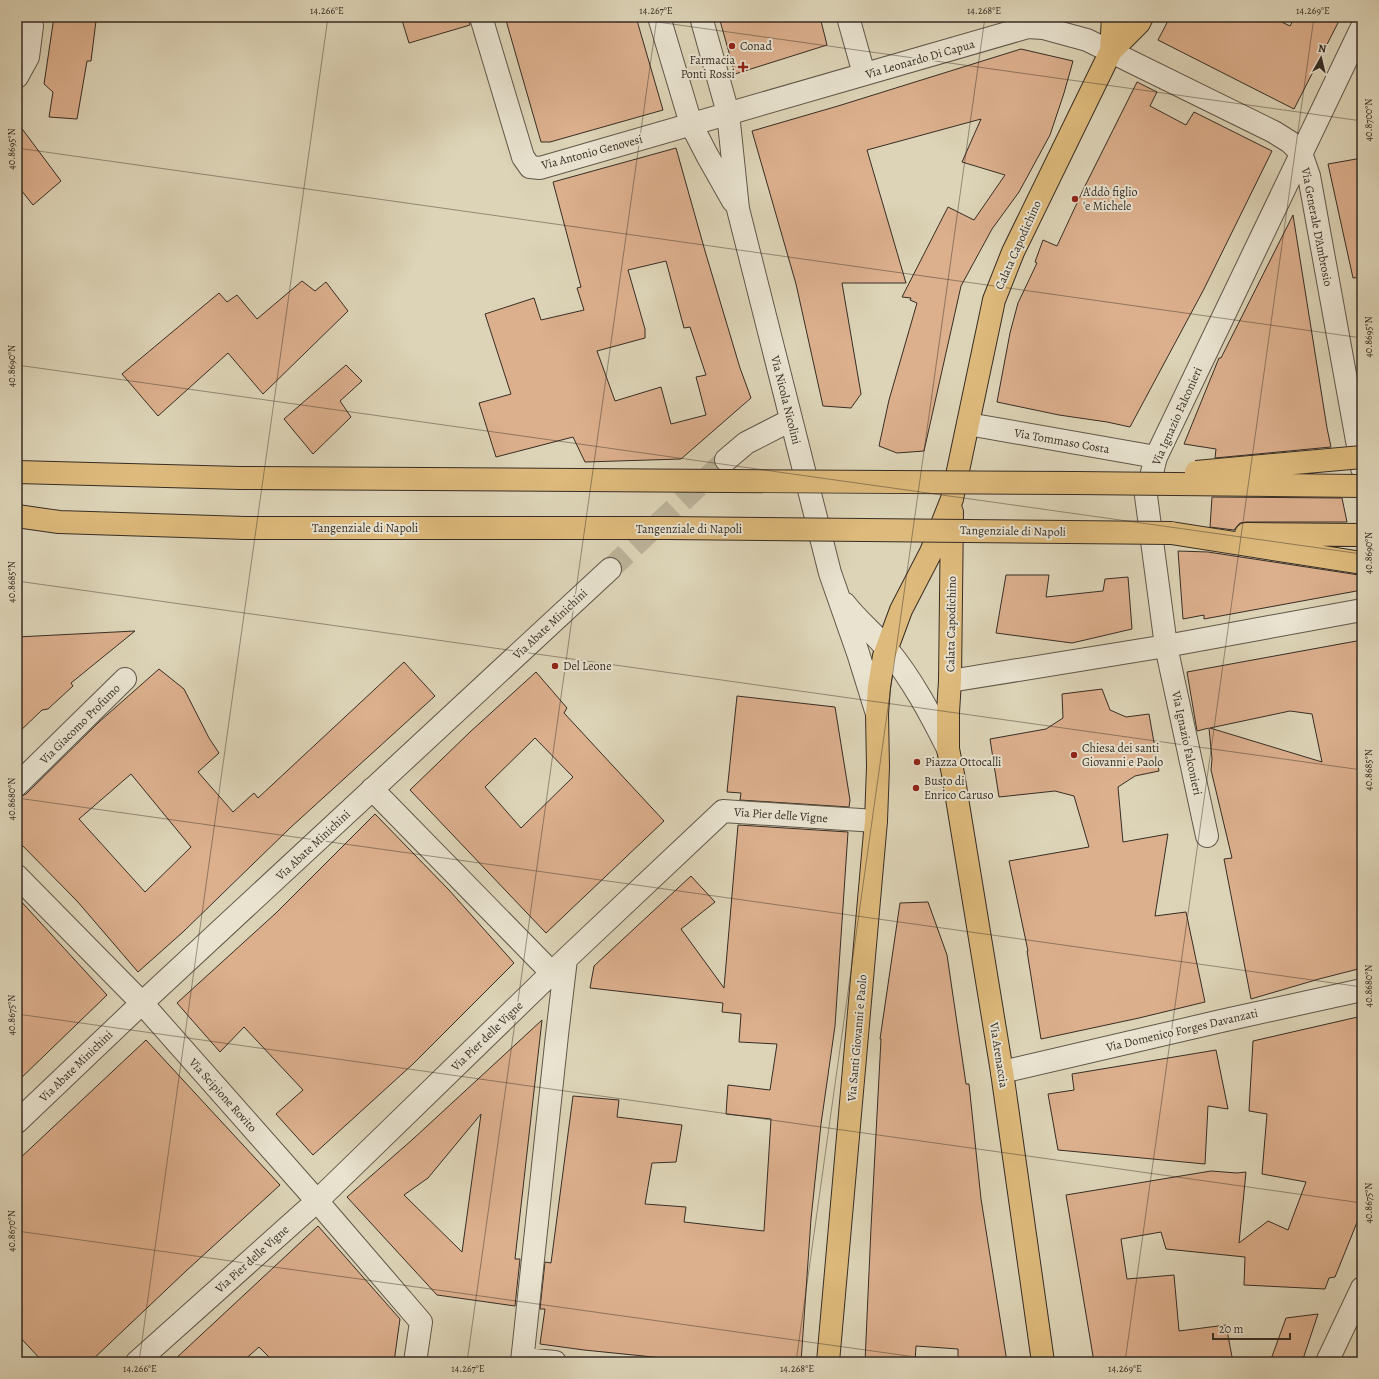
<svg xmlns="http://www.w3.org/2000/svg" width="1379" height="1379" font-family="Alegreya,serif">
	<rect width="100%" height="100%" fill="#ddd4b7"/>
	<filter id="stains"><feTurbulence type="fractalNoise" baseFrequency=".005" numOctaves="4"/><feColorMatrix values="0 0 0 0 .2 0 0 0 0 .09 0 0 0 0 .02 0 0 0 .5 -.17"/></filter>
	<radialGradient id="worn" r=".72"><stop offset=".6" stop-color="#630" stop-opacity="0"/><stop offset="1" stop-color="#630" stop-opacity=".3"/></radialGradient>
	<path fill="#dcaf8d" stroke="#372d24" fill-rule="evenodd" d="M54 17H74L96 21 91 61H87L77 119 49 117 53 92 44 84Z
		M401 17H469L470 25 409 43Z
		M505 17H636L663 110 550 142H541Z
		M719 17H820L827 45 735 74Z
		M1170 17H1271L1290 26 1295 17H1341L1294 109 1158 40Z
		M1021 49 1073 61 1064 93 1050 135 1019 192 992 229 961 286 924 451 897 453 879 446 889 400 917 303 910 300 911 298 902 297 948 207 974 220 1005 175 962 162 981 119 867 150 906 283H842L861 394 851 408 823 406 796 284 752 131 838 106Z
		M1137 82 1157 92 1150 106 1186 125 1194 112 1272 151 1204 289 1130 427 1107 422 1059 415 997 402 1010 333 1018 303 1037 263 1035 262 1043 240 1057 246 1084 188Z
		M17 122 61 181 33 205 17 185Z
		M676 148 705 251 740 368 751 398 681 459 585 462 573 437 496 457 479 403 511 394 485 314 534 298 541 320 584 310 577 288 581 287 553 182ZM666 261 684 328 690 327 706 375 696 377 706 415 671 424 661 387 615 401 597 351 645 338V329L628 270Z
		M1362 158V277L1353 278 1328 164Z
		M1293 215 1327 428 1331 447 1215 458 1216 449 1184 444 1219 358H1221Z
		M302 281 315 291 326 282 348 311 263 394 228 353 158 416 122 374 219 293 227 302 237 295 257 319Z
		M346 365 362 381 340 401 351 417 313 454 284 419Z
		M1212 497 1342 498 1347 522H1246L1240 523 1234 530 1210 527Z
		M1178 551 1208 552 1359 575 1362 590 1204 619V615L1183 619Z
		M1006 575H1049L1046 597 1103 591 1105 579 1128 577 1132 629 1072 643 996 633Z
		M135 631 71 683 73 686 48 709 42 710 17 734V637Z
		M1362 640V968L1319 979 1251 999 1224 859 1232 858 1211 770 1212 759 1209 728 1197 731 1187 672ZM1290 711 1312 714 1322 762 1210 728Z
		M404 662 435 696 290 828 183 932 138 972 77 901 17 840V797H20L26 794 99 722 159 669 184 689 209 738 219 753 198 772 233 812 254 793 258 798ZM131 774 191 847 145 892 79 819Z
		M536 672 567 708 564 713 664 821 546 933 410 790 470 732ZM535 738 573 777 521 828 485 787Z
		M1102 689 1110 710 1126 717 1149 714 1159 771 1135 776 1118 787 1123 842 1168 834 1155 916 1186 912 1205 1002 1139 1018 1041 1039 1027 951H1028L1009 861 1089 847 1074 796 1055 791 999 797 990 739 1046 729 1063 718 1062 694Z
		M737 696 835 707 850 800 849 807 740 800 741 793 727 792Z
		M375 814 449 890 514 963 413 1064 313 1155 276 1114 303 1090 244 1027 220 1052 177 1003 276 913Z
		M738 825 848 832 835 1026 821 1124 811 1219 801 1362H703L584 1350 540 1344 545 1309H540L545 1262 551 1263 573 1096 619 1100 617 1117 682 1125 676 1162 652 1163 645 1204 686 1207 684 1222 764 1231 771 1119 726 1114 728 1085 770 1090 777 1044 739 1042 741 1014 722 1012 723 1003 590 988 594 966 691 876 715 902 681 929 724 988Z
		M17 897 107 995 17 1082Z
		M928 902 947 955 966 1084H969L981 1199 1007 1362H958V1349L916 1346 915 1362H865L871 1228 881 1039H880L900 903Z
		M1362 1016V1210L1335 1277 1329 1278 1325 1289 1244 1285 1245 1257 1166 1249 1161 1232 1121 1239 1127 1279 1174 1275 1179 1331 1226 1325 1233 1362H1094L1066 1195 1211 1171 1237 1173 1246 1172 1239 1243 1268 1221 1288 1230 1306 1182 1262 1174 1267 1114 1249 1111 1253 1041Z
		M542 1020 515 1259H520L515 1306 437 1295 347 1197 413 1139ZM481 1114 462 1252 404 1195 428 1178Z
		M146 1040 280 1185 186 1271 90 1362H43L17 1334V1161Z
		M1216 1050 1228 1109 1208 1106 1205 1164 1058 1150 1048 1094 1074 1090 1072 1074Z
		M318 1226 400 1319 394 1362H274L259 1347 242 1362H172Z
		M1318 1314 1302 1362H1270L1286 1318Z"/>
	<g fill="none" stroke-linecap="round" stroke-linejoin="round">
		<path stroke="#bcb39a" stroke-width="22" stroke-dasharray="22 11" stroke-linecap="butt" d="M610 569 726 460"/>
		<g stroke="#605749" stroke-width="24">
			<path id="minor" d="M481 17 523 157 530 167 540 168 1028 27 1043 28 1087 40 1274 132 1290 142 1301 153 1309 176 1362 468
				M659 17 691 124 707 155 733 201
				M701 17 728 113 738 209 830 573 858 653 877 714
				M848 17 864 74
				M17 77 28 57 32 26 29 17
				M968 424 1156 457
				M726 460 746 443 791 420
				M845 604C858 621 874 633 887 649 912 679 931 715 948 749
				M950 681 1166 646 1362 610
				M17 785 125 679
				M372 789 552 973
				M1207 836 1166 646 1146 496 1156 457 1362 27
				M17 876 142 1003 317 1201 421 1322 415 1362
				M1002 1072 1221 1021 1362 990
				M17 1122 142 1003 610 569
				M523 1359 555 1362
				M137 1362 317 1201 566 959 723 811 876 821
				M522 1362 557 1035 566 959
				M1327 1362 1362 1288"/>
		</g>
		<g stroke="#372d24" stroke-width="24">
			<path id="major" d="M1111 51 1113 17
				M952 512 950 681 948 712V749L953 774 1002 1072 1043 1362
				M828 1362 876 821 878 767 877 714 879 687 884 656 901 610 931 552 952 499 994 300 1013 252 1111 51 1139 23 1142 17"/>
		</g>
		<g stroke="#372d24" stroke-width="24">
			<path id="highway" d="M1171 533 1362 563
				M1246 534 1362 535"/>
		</g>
		<use href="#minor" stroke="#e9e3d0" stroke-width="22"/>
		<use href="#major" stroke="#deba7c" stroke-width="22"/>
		<use href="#highway" stroke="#deba7c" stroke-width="22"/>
		<g stroke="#372d24" stroke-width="24" stroke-linecap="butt">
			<path id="highway-bridge" d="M17 472 240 478 1075 483 1362 486
				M1196 472 1362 457
				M17 516 59 522 245 528H668L1171 533"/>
		</g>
		<use href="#highway-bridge" stroke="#deba7c" stroke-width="22"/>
	</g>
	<path fill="none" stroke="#372d24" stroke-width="1" stroke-opacity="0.45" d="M622 17 1362 121M17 148 1362 338M17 365 1362 554M17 581 1362 770M17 798 1362 987M17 1014 1362 1203M17 1231 951 1362M139 1362 328 17M467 1362 657 17M796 1362 985 17M1125 1362 1314 17"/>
	<g fill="#8f2418" stroke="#e9e3d0" stroke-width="1.5">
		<circle cx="732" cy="46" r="4"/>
		<path d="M741 61h4v4h4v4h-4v4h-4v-4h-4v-4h4z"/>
		<circle cx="1075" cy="199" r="4"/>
		<circle cx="555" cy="666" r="4"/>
		<circle cx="1074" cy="755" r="4"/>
		<circle cx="917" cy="762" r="4"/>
		<circle cx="916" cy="788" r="4"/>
	</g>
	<g text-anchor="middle" stroke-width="4" stroke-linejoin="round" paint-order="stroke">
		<g font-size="12" fill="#372d24" stroke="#e9e3d0" text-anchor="start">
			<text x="740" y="50">Conad</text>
			<text x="735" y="64" text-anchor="end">Farmacia<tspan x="735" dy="14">Ponti Rossi</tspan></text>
			<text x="1083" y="196">A'ddò figlio<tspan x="1083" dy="14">'e Michele</tspan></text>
			<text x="563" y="670">Del Leone</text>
			<text x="1082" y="752">Chiesa dei santi<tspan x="1082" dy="14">Giovanni e Paolo</tspan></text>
			<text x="925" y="766">Piazza Ottocalli</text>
			<text x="924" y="785">Busto di<tspan x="924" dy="14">Enrico Caruso</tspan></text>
		</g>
		<g font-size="12" fill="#372d24" stroke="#e9e3d0">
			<text transform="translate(920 59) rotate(-16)" y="4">Via Leonardo Di Capua</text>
			<text transform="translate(592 152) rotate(-15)" y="4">Via Antonio Genovesi</text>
			<text transform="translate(1317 227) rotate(79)" y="4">Via Generale D'Ambrosio</text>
			<text transform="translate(1018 245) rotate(-66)" y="4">Calata Capodichino</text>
			<text transform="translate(786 400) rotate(76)" y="4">Via Nicola Nicolini</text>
			<text transform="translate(1177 416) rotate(-66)" y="4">Via Ignazio Falconieri</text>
			<text transform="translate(1062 441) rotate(10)" y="4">Via Tommaso Costa</text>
			<text x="365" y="532">Tangenziale di Napoli</text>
			<text x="689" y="533">Tangenziale di Napoli</text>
			<text transform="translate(1013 531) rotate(1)" y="4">Tangenziale di Napoli</text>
			<text transform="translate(550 624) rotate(-43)" y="4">Via Abate Minichini</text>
			<text transform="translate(951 624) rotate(-89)" y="4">Calata Capodichino</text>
			<text transform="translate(80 724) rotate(-45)" y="4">Via Giacomo Profumo</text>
			<text transform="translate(1187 743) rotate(78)" y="4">Via Ignazio Falconieri</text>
			<text transform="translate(781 815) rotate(4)" y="4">Via Pier delle Vigne</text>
			<text transform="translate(313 845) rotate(-43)" y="4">Via Abate Minichini</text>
			<text transform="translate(1182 1030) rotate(-13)" y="4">Via Domenico Forges Davanzati</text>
			<text transform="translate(487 1036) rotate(-44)" y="4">Via Pier delle Vigne</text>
			<text transform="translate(857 1038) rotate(-85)" y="4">Via Santi Giovanni e Paolo</text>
			<text transform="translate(999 1055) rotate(81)" y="4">Via Arenaccia</text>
			<text transform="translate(76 1066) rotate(-44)" y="4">Via Abate Minichini</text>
			<text transform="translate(223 1095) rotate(48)" y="4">Via Scipione Rovito</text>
			<text transform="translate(252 1259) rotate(-42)" y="4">Via Pier delle Vigne</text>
		</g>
	</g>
	<rect width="1379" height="1379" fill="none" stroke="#ddd4b7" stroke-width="44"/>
	<g transform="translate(1321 58) rotate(8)" stroke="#e9e3d0" stroke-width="3" paint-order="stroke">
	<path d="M0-3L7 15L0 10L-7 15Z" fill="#372d24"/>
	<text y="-6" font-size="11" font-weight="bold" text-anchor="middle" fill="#372d24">N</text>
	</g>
	<path d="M1213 1333v6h77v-6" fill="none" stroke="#372d24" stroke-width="2"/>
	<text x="1219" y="1333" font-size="12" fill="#372d24" stroke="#e9e3d0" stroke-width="3" paint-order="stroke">20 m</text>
	<rect x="22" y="22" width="1335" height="1335" fill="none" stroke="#372d24" stroke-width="1.5"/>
	<g font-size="10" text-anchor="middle" fill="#372d24">
		<text x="327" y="14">14.266°E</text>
		<text x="656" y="14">14.267°E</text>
		<text x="984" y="14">14.268°E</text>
		<text x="1313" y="14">14.269°E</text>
		<text transform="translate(1368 120) rotate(-90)" y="4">40.8700°N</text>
		<text transform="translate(11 149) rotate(-90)" y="4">40.8695°N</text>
		<text transform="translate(1368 337) rotate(-90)" y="4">40.8695°N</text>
		<text transform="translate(11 366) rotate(-90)" y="4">40.8690°N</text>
		<text transform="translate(1368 553) rotate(-90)" y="4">40.8690°N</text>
		<text transform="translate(11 582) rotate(-90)" y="4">40.8685°N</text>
		<text transform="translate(1368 770) rotate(-90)" y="4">40.8685°N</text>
		<text transform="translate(11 799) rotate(-90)" y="4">40.8680°N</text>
		<text transform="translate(1368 986) rotate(-90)" y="4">40.8680°N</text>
		<text transform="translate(11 1015) rotate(-90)" y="4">40.8675°N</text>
		<text transform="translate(1368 1203) rotate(-90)" y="4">40.8675°N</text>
		<text transform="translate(11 1231) rotate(-90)" y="4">40.8670°N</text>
		<text x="140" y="1372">14.266°E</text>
		<text x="468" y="1372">14.267°E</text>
		<text x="797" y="1372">14.268°E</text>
		<text x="1125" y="1372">14.269°E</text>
	</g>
	<rect width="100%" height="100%" filter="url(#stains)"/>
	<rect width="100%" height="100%" fill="url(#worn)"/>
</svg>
